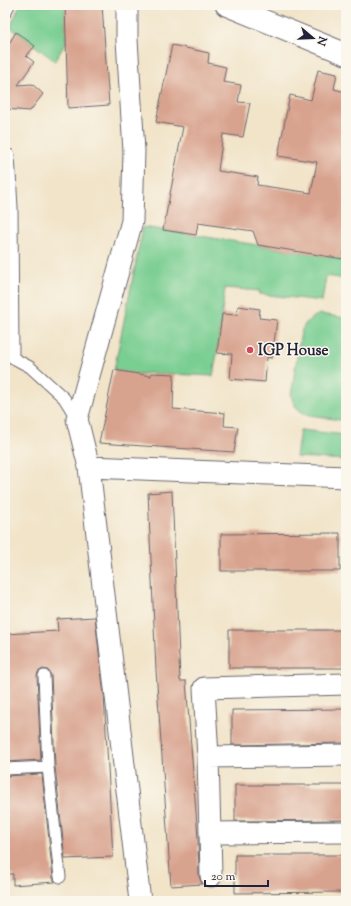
<svg xmlns="http://www.w3.org/2000/svg" width="351" height="906" font-family="'Sorts Mill Goudy',serif">
	<rect width="100%" height="100%" fill="#fbf7ec"/>
	<filter id="ink" filterUnits="userSpaceOnUse"><feTurbulence type="fractalNoise" baseFrequency=".025" numOctaves="2"/><feDisplacementMap in="SourceGraphic" scale="8" xChannelSelector="R" yChannelSelector="G"/><feConvolveMatrix kernelMatrix="1 2 1 2 8 2 1 2 1" color-interpolation-filters="sRGB"/></filter>
	<filter id="wash" filterUnits="userSpaceOnUse"><feTurbulence type="fractalNoise" baseFrequency=".012" numOctaves="4" result="noise"/><feDisplacementMap in="SourceGraphic" scale="16" xChannelSelector="R" yChannelSelector="G"/><feGaussianBlur stdDeviation="0.9" result="paint"/><feColorMatrix in="noise" values="0 0 0 0 0 0 0 0 0 0 0 0 0 0 0 0 0 1.4 0 .05"/><feComposite in="paint" operator="in"/></filter>
	<g filter="url(#wash)">
		<rect width="100%" height="100%" fill="#f1e4c9"/>
		<path fill="#79ce92" stroke="#4e7866" d="M20 5H65L66 42 55 61 10 27Z
			M143 227 346 259V279L326 276 322 301 259 294 260 291 225 288 217 353 213 376 151 373 135 374 114 370Z
			M320 314 346 318V421L304 414 294 405 291 395 301 332C305 322 310 318 320 314Z
			M300 430 346 435V460L296 457Z"/>
		<g id="blocks">
			<path fill="#d8a38e" d="M65 5H102L109 105 68 108Z
				M16 32 35 46 26 56 34 62 18 85 32 84 43 94 30 111 5 109V50Z
				M172 45 209 53 208 63 226 67 223 82 241 85 238 102 250 103 243 137 223 134 218 171 258 177 257 185 311 193 317 162 278 156 290 95 311 100 318 70 337 74 334 89 346 92V240L343 259 258 245 253 231 198 223 196 235 163 230 183 127 156 122Z
				M238 306 260 309 259 318 277 320 272 358 267 357 265 382 230 379 232 354 217 353 222 314 237 315Z
				M114 370 151 376V373L174 374 173 409 225 413 224 426 238 427 234 452 99 443Z
				M172 491 180 681H186L198 838 199 876 202 884 171 886 156 670 148 493Z
				M340 533V571H221V534Z
				M95 617 104 695 113 857 65 859 55 766 51 675 48 670 43 669 38 672 37 676 41 760 5 762V634L58 631 57 619Z
				M229 630H346V668H229Z
				M346 709V743L232 745V710Z
				M42 774 53 878 55 882 13 885V874H5V776Z
				M235 785H346V820L235 821Z
				M235 855H346V892L235 893Z"/>
		</g>
	</g>
	<g filter="url(#ink)">
		<use href="#blocks" fill-opacity="0" stroke="#6a666d" stroke-width="1"/>
		<g fill="none" stroke-linecap="round" stroke-linejoin="round">
			<g stroke="#6a666d" stroke-width="13">
				<path id="lane" d="M5 13 9 5
					M9 155 12 208 13 358 30 367 64 398 77 419
					M44 676 48 767 60 877
					M5 769 48 767"/>
			</g>
			<g stroke="#6a666d" stroke-width="23">
				<path id="street" d="M127 5V40L134 151 132 221 77 419 89 467 140 901
					M226 5 346 54
					M89 467 346 477
					M346 755 208 757 210 833 346 832
					M208 757 204 688 346 684
					M210 833 211 876"/>
			</g>
			<use href="#lane" stroke="#fff" stroke-width="11"/>
			<use href="#street" stroke="#fff" stroke-width="21"/>
		</g>
	</g>
	<circle fill="#d1495b" stroke="#fbf7ec" stroke-width="1.5" cx="250" cy="350" r="4"/>
	<g text-anchor="middle" stroke-width="3" stroke-linejoin="round" paint-order="stroke">
		<g font-size="15" font-weight="bold" fill="#22223b" stroke="#fbf7ec" text-anchor="start">
			<text x="258" y="355">IGP House</text>
		</g>
	</g>
	<rect width="351" height="906" fill="none" stroke="#fbf7ec" stroke-width="20"/>
	<g transform="translate(313 38) rotate(109)" stroke="#fbf7ec" stroke-width="3" paint-order="stroke">
	<path d="M0-3L7 15L0 10L-7 15Z" fill="#22223b"/>
	<text y="-6" font-size="11" font-weight="bold" text-anchor="middle" fill="#22223b">N</text>
	</g>
	<path d="M205 880v6h63v-6" fill="none" stroke="#22223b" stroke-width="2"/>
	<text x="211" y="880" font-size="12" fill="#22223b" stroke="#fbf7ec" stroke-width="3" paint-order="stroke">20 m</text>
</svg>
